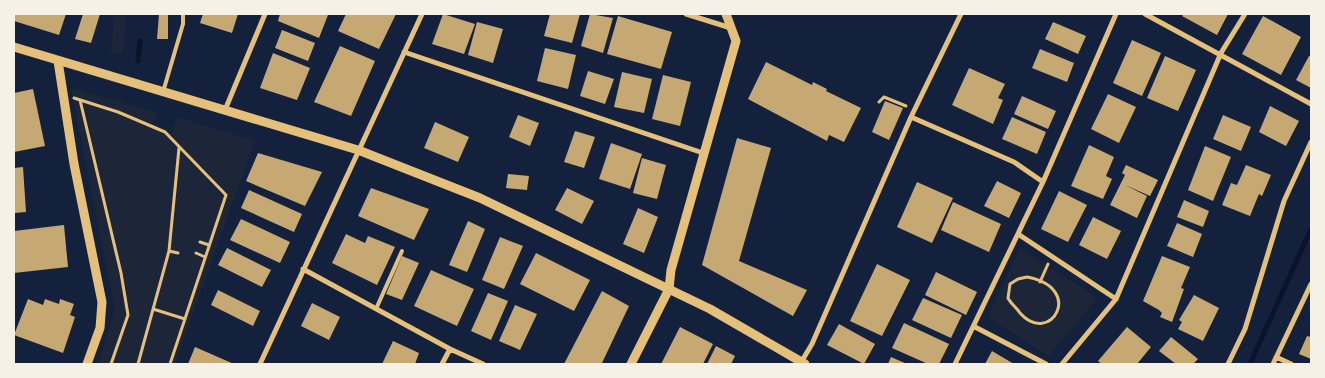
<svg xmlns="http://www.w3.org/2000/svg" width="1325" height="378" font-family="Inter,sans-serif">
	<rect width="100%" height="100%" fill="#14213d"/>
	<path fill="#1d2539" d="M114 14H126L123 55 111 53Z
		M71 88 157 112 152 126 172 133 177 117 255 141 175 364H98L115 311Z
		M1020 248 1097 298 1049 356 988 317Z"/>
	<g fill="none" stroke-linecap="round" stroke-linejoin="round">
		<path stroke="#0b132b" stroke-width="5" d="M138 61 140 41
			M1250 364 1311 229"/>
	</g>
	<path fill="#c6a872" d="M14 14H66L59 35 14 21Z
		M83 14H100L91 43 75 39Z
		M159 14H168V39H157Z
		M203 14H238L232 33 200 23Z
		M280 14H331L328 15 319 38 278 21Z
		M346 14H396L379 49 338 31Z
		M443 14 475 24 464 54 432 44Z
		M550 14H580L572 43 544 36Z
		M590 14 613 18 603 53 581 46Z
		M1184 14H1228L1217 35 1182 16Z
		M618 16 672 32 661 69 607 54Z
		M1263 16 1301 37 1281 75 1242 54Z
		M477 22 503 29 493 63 468 55Z
		M1053 22 1086 36 1078 54 1045 39Z
		M282 30 315 43 308 61 275 48Z
		M1132 40 1161 53 1142 96 1113 83Z
		M340 46 375 61 351 116 314 102Z
		M545 48 576 55 568 89 537 81Z
		M1040 49 1074 63 1067 82 1032 68Z
		M273 53 310 68 297 100 260 88Z
		M1165 56 1196 70 1178 111 1147 98Z
		M1309 56 1311 57V88L1296 80Z
		M766 62 812 85 813 82 827 89 826 91 861 108 844 142 829 135 827 141 748 99Z
		M969 68 1005 84 998 98 1003 100 993 124 952 105Z
		M588 71 614 79 605 104 580 96Z
		M622 72 652 79 644 113 614 107Z
		M663 75 691 82 680 126 652 119Z
		M33 89 45 146 14 152V93Z
		M1108 94 1136 107 1119 143 1091 129Z
		M1022 96 1056 111 1048 129 1014 114Z
		M885 101 903 108 889 140 872 132Z
		M1270 106 1299 121 1286 146 1259 132Z
		M518 115 539 123 530 146 509 137Z
		M1223 115 1251 127 1241 151 1213 139Z
		M1012 117 1046 132 1037 154 1002 139Z
		M435 122 469 137 458 162 424 148Z
		M575 131 595 137 584 168 564 162Z
		M737 138 771 148 739 261 807 290 793 316 702 265Z
		M611 143 642 154 630 189 599 179Z
		M1089 145 1114 157 1106 176 1112 179 1103 199 1071 186Z
		M1205 146 1231 157 1213 201 1188 190Z
		M258 153 322 172 305 206 246 181Z
		M642 158 666 165 657 199 633 193Z
		M1126 165 1158 180 1150 196 1125 185 1147 196 1137 218 1110 205 1125 175 1122 173Z
		M1246 165 1271 175 1262 196 1259 194 1250 216 1222 205 1231 183 1237 185Z
		M23 167 26 212 14 213V168Z
		M508 174 529 176 527 190 506 188Z
		M997 181 1021 193 1009 218 984 206Z
		M917 182 953 198 932 243 897 227Z
		M371 188 429 209 414 240 358 216Z
		M567 188 594 201 582 224 555 210Z
		M249 190 302 214 294 232 241 208Z
		M1059 191 1087 205 1068 242 1041 229Z
		M1184 200 1209 211 1203 227 1177 217Z
		M953 202 1001 224 989 252 941 230Z
		M638 208 658 217 644 253 623 244Z
		M1093 217 1121 231 1107 259 1079 245Z
		M241 219 290 242 280 263 230 240Z
		M468 221 485 229 467 272 449 265Z
		M1177 223 1202 234 1193 257 1167 246Z
		M64 225 68 267 14 273V231Z
		M346 234 365 243 368 236 395 247 377 285 332 263Z
		M500 237 523 246 504 289 482 280Z
		M227 248 271 270 262 287 218 265Z
		M536 253 590 280 574 311 520 284Z
		M402 256 419 263 402 300 386 294Z
		M1162 256 1190 267 1181 288 1184 289 1172 322 1160 317 1162 313 1159 310 1143 301Z
		M877 264 910 280 882 336 850 321Z
		M431 270 474 289 457 326 414 306Z
		M936 272 977 292 966 315 925 295Z
		M218 290 260 311 253 326 211 305Z
		M602 291 629 306 602 363 564 364Z
		M488 293 508 301 491 340 471 331Z
		M1194 295 1219 308 1203 341 1178 329 1182 322 1179 320Z
		M923 298 962 315 951 338 912 320Z
		M28 299 43 305 45 299 59 304 60 299 74 304 70 315 75 317 63 353 14 335Z
		M312 303 340 317 329 340 301 326Z
		M515 305 537 314 520 350 499 341Z
		M904 323 949 344 939 364H928L892 348Z
		M839 324 875 344 864 364 827 345Z
		M680 327 713 344 703 364H661Z
		M1127 327 1151 347 1137 364H1102L1098 361Z
		M1307 336 1311 337V359L1299 354Z
		M1171 337 1198 359 1193 364H1176L1159 351Z
		M393 341 419 353 415 364H382Z
		M716 346 735 356 731 364H707Z
		M195 347 234 364H188Z
		M992 351 1014 364H985Z
		M891 357 907 364H888Z"/>
	<g fill="none" stroke-linecap="round" stroke-linejoin="round">
		<path stroke="#e5c07b" stroke-width="3" d="M74 98 118 112 165 132 226 195 170 364
			M80 100 121 273 128 315 111 364
			M879 102 884 97 906 106
			M200 242 209 245
			M169 251 178 253
			M196 253 205 257
			M1027 277C1086 288 1050 347 1020 313 1016 307 1011 304 1008 298L1010 284 1018 279Z
			M1040 282 1048 264
			M153 309 185 319
			M138 364 169 251 179 148"/>
		<path stroke="#e5c07b" stroke-width="4" d="M163 92 183 24V14
			M376 309 402 251"/>
		<path stroke="#e5c07b" stroke-width="5" d="M686 14 731 28
			M1145 14 1311 104
			M404 52 703 153
			M225 110 265 14
			M911 117 1014 162 1043 182
			M1018 234 1116 299
			M303 269 450 349 483 364
			M975 327 1046 364
			M1276 357 1291 364
			M260 364 422 14
			M442 364 450 349
			M800 364 812 344 911 117 961 14
			M955 364 1043 182 1116 14
			M1062 364 1116 299 1221 53 1245 14
			M1228 364 1245 329 1284 201 1311 142
			M1273 364 1311 284"/>
		<path stroke="#e5c07b" stroke-width="9" d="M14 47 358 150 480 198 710 309 805 364
			M58 61 74 164 102 302 100 328 87 364
			M631 364 669 289 671 270 736 41 726 14"/>
	</g>
	<rect width="1325" height="378" fill="none" stroke="#f6f1e7" stroke-width="30"/>
</svg>
